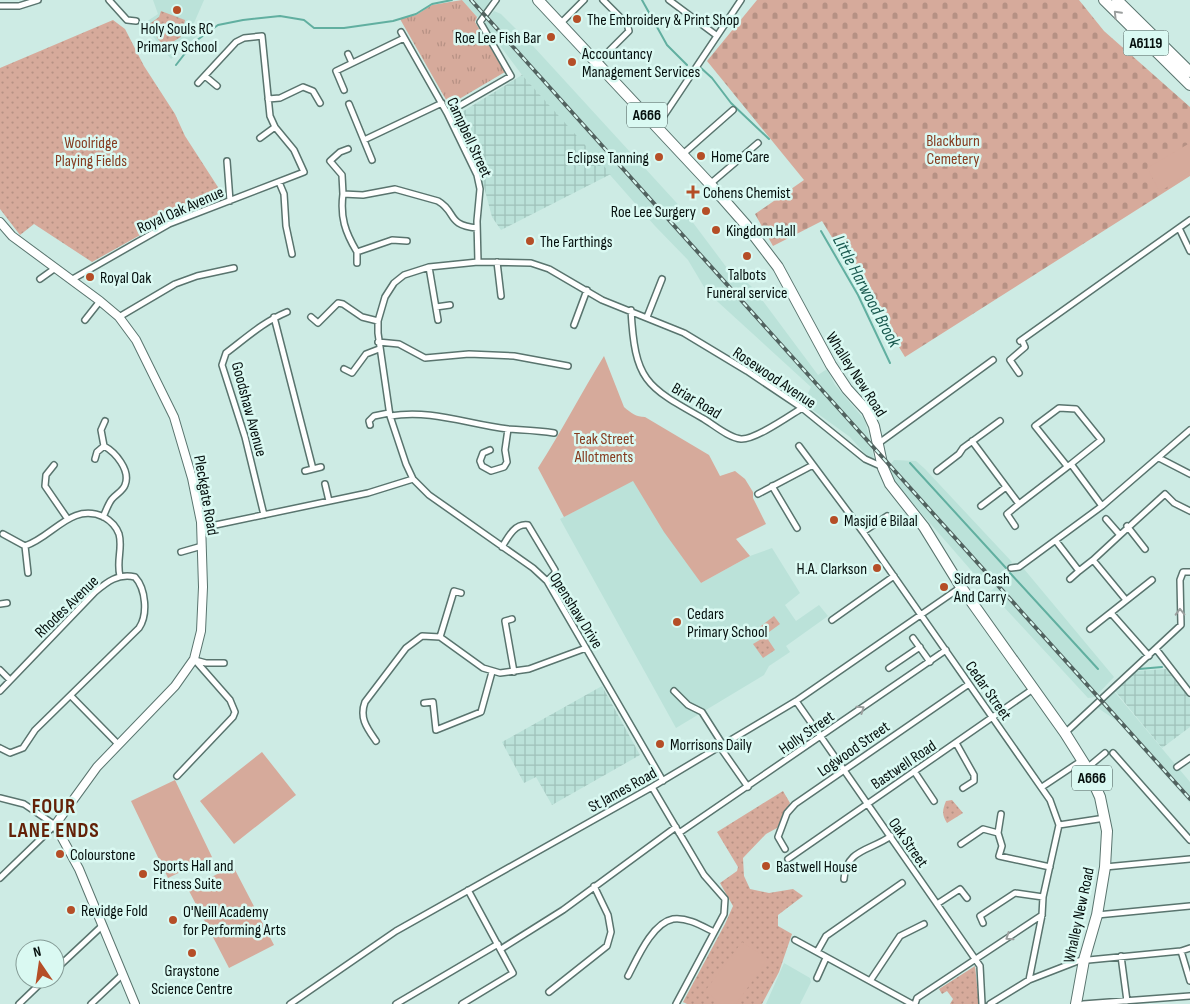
<svg xmlns="http://www.w3.org/2000/svg" width="1190" height="1004" font-family="'Sofia Sans Condensed',sans-serif">
	<defs>
		<pattern id="industrial-grid" width="8" height="8" patternUnits="userSpaceOnUse" patternTransform="scale(1.25)"><rect width="8" height="8" fill="#bbe2d9"/><path d="M0 4h8M4 0v8" fill="none" stroke="#9fc1b9"/></pattern>
		<pattern id="grass-tufts" width="24" height="20" patternUnits="userSpaceOnUse" patternTransform="scale(1.25)"><rect width="24" height="20" fill="#d6aa9b"/><path d="M3 7l-1-3M5 7V3M7 7l1-3M15 17l-1-3M17 17v-4M19 17l1-3" fill="none" stroke="#b69184"/></pattern>
		<pattern id="cemetery-stones" width="16" height="16" patternUnits="userSpaceOnUse" patternTransform="scale(1.25)"><rect width="16" height="16" fill="#d6aa9b"/><path d="M2 7V4a2 2 0 0 1 4 0v3zM10 15v-3a2 2 0 0 1 4 0v3z" fill="#b69184"/></pattern>
		<pattern id="park-dots" width="8" height="8" patternUnits="userSpaceOnUse" patternTransform="scale(1.25)"><rect width="8" height="8" fill="#d6aa9b"/><path d="M2 2h.1M6 6h.1" fill="none" stroke="#b69184" stroke-width="1.8" stroke-linecap="round"/></pattern>
	</defs>
	<rect width="100%" height="100%" fill="#cdebe4"/>
	<path fill="#bbe2d9" d="M153 0H204L194 23 197 36 171 59 143 24 158 14Z
		M462 0H490L482 16 477 17Z
		M494 11 501 14 533 46 642 165 685 212 727 268 738 274 754 289 818 375 827 369 835 385 865 420 874 459 869 458 850 437 803 403 811 387 707 292 688 260 655 226 522 75 484 24Z
		M894 460 916 461 925 469 1012 562 1009 566 988 583 983 584 895 483 888 467Z
		M633 480 701 583 750 556 772 548 800 593 785 605 796 621 819 605 828 616 786 646 790 652 769 666 764 675 676 728 560 519Z
		M1024 569 1114 677 1095 697 1088 698 990 592 1013 570Z
		M1113 690 1190 782V803L1117 721 1095 706Z
		M784 963 810 978 811 982 800 1004H766Z"/>
	<path fill="url(#industrial-grid)" d="M522 75 611 174 501 230 492 217 479 168 457 115Z
		M1166 669 1190 699V727L1162 748 1115 691 1137 671Z
		M602 686 640 755 552 805 536 777 524 783 502 742Z"/>
	<path fill="url(#grass-tufts)" d="M462 0 477 17 475 22 505 72 449 105 400 19 416 15 432 5Z"/>
	<path fill="url(#cemetery-stones)" d="M757 0H1079L1104 31 1190 107V176L905 357 822 221 773 246 755 214 804 180 707 61Z"/>
	<path fill="url(#park-dots)" d="M161 11 185 20 184 25 176 29 181 37 164 47 148 25 159 17Z
		M113 20 125 29 144 66 175 114 185 136 225 198 167 220 92 262 34 224 20 235 0 209V68Z
		M774 616 780 624 765 635 775 650 763 658 753 644 763 638 757 629Z
		M783 791 790 803 777 828 766 834 743 858 744 876 750 889 769 893 793 889 803 896 778 915V926L792 934 779 972 762 1004H687L683 1002 725 924 733 906 720 883 737 871 738 867 717 832Z
		M952 800 963 813 947 823C942 815 942 811 946 801Z
		M975 966 979 1004H950L953 999 947 991 942 994 939 989Z"/>
	<path fill="#d6aa9b" d="M1190 143V171L1160 192 1147 168Z
		M604 356 624 407C631 413 636 417 645 417L709 455 720 476 735 471 745 479 753 492V498L766 524 736 539 750 556 701 583 664 532 633 481 564 517 538 468C562 431 581 393 604 356Z
		M262 752 296 795 234 844 200 801Z
		M175 780 212 857 168 878 131 801Z
		M233 866 274 945 229 968 188 889Z
		M742 942 768 959 736 1004H721L705 991Z"/>
	<g fill="none" stroke-linecap="round" stroke-linejoin="round">
		<path stroke="#61afa0" stroke-width="2" d="M642 0 667 45 687 65
			M176 65 193 43 218 25 243 20 280 16 304 20 314 28H344L393 21 416 14 432 4 452 0
			M701 68 712 78 731 103 769 139
			M821 231 858 295 890 363
			M910 463 1006 568
			M1010 573 1098 669
			M1139 669 1162 667"/>
		<g stroke="#59746e" stroke-width="8">
			<path id="street" d="M109 0 127 20 136 21
				M669 0 716 35
				M0 6H19L38 0
				M561 23 584 0
				M401 32 447 113 477 175 480 189 477 221 478 262
				M348 54 352 63
				M598 62 629 31 627 24 603 0
				M205 76 217 86
				M344 90 336 71 404 38
				M268 99 280 98 303 87 313 91 320 103
				M349 104 372 160
				M447 113 511 76 480 22 496 0
				M657 126 741 0
				M260 138 275 127
				M364 140 442 103
				M348 149 340 152 330 161 342 175 343 194 363 195 395 189 438 201C457 212 446 225 477 228
				M683 154 733 110
				M227 161 230 201
				M279 182 284 194 286 226 292 254
				M710 184 758 143
				M343 194C340 217 345 232 357 252L392 240 407 241
				M1179 228 1190 251
				M497 262 501 296
				M357 263V252
				M429 267 438 320
				M40 279 54 269
				M71 280 169 224 304 172 294 150 275 127 270 116 262 36 244 38 236 42 198 83
				M436 307 450 305
				M631 310C635 381 645 386 704 419 714 425 729 438 741 439 755 440 789 416 802 408
				M119 317 175 284 197 276 234 268
				M274 317 313 469
				M311 317 318 323 338 303 343 304 362 317 378 321
				M647 317 662 279
				M85 320 100 301
				M574 325 587 290
				M1020 341 1190 220
				M378 342 399 344 425 358 469 354 514 356 568 366
				M344 369 352 373 366 354 379 349
				M1019 373 1010 360 1025 347 1022 340
				M390 416C431 409 467 424 508 429 523 430 538 430 554 433
				M370 425 369 421 374 416 389 413
				M972 441 1019 504 1071 464 1102 506
				M879 443 993 360
				M104 446 101 430 105 421
				M799 446 863 532 1050 800 1059 825 1043 897 1042 915 1029 980
				M490 450 483 453 480 461 482 466 491 471 504 467 507 462 505 450 508 429
				M1159 458 1190 474
				M95 459 97 452 104 446C115 452 131 470 125 485 123 491 116 494 112 499 108 504 106 511 103 517
				M54 465 46 475 45 486 67 518
				M1067 466 1035 426 1059 408 1076 409 1101 440 1071 464
				M305 471 321 467
				M937 471 959 454 963 448 1000 421
				M325 484 329 501
				M772 486 797 528
				M758 494 813 465
				M981 506 1006 487
				M264 515 245 437 222 365 226 353C246 338 263 322 287 312
				M1015 526 1007 514 1019 504
				M1127 526 1145 549
				M201 528 368 493 413 479
				M863 532 887 516
				M3 534 25 546
				M1120 535 1165 494 1174 503 1190 511
				M1056 541 1079 571 1093 560 1126 600
				M502 547C508 537 515 523 528 525L555 570V573L547 581
				M181 552 202 546
				M1093 560 1120 535 1106 519
				M1011 568 1019 567 1102 506 1190 430
				M28 573 25 546C53 537 71 502 104 517 111 521 116 526 119 534 123 548 116 561 120 576
				M1070 579 1079 571
				M0 604 7 603
				M1111 613 1149 656
				M512 619 505 621 514 672
				M832 620 894 576
				M1090 629 1152 580
				M440 637 454 591 461 593
				M913 638 930 662
				M1156 649 1190 693
				M195 660 206 663H224
				M889 668 920 647
				M0 670 10 680
				M0 691 95 592C107 582 118 573 135 577 146 589 148 615 139 628L35 730 23 748 10 753 0 748
				M674 691 688 705 702 712 723 745
				M71 696 118 744
				M796 701 980 966 982 1004
				M424 703 433 702 436 730 481 712 492 672
				M1065 733 1181 625 1180 580 1183 572H1190
				M376 741C367 728 359 718 365 702L406 648 422 636 440 637 483 668 500 673 529 669 586 648
				M956 743 974 775V781L963 788
				M720 747 748 787
				M1113 753 1190 840
				M1177 767 1190 758
				M1087 768 1105 753
				M914 771 934 801
				M177 776 233 717 235 712 230 700 194 659
				M663 781 547 581 533 568 429 495 413 479 406 464 390 416 378 333V321L385 297 394 283 404 275 429 267 478 262 531 263 549 269 602 300 684 333 747 371 802 408 865 459 883 467
				M652 787 704 875 725 899 724 914 676 1004
				M1042 787 1081 761
				M0 798 24 804 55 825 0 878
				M1001 814 998 833 1002 846 999 856 1050 867
				M1059 825 1105 818
				M679 833 946 650
				M961 844 983 829 998 833
				M785 849 778 837 787 813 795 804 969 684
				M788 859 1033 689
				M1105 867 1190 859
				M844 879C846 849 870 851 891 836
				M937 904 960 889 967 898
				M1097 915 1190 906
				M983 923 980 916 1015 893 1043 897
				M795 940 912 1004
				M501 949 563 910 676 827
				M1181 951 1190 981
				M817 952 826 936 902 883
				M1121 956 1127 1001
				M55 970 103 925
				M628 976C637 959 652 923 673 919 687 917 702 926 714 932
				M817 978 826 958
				M870 981 900 936 924 924
				M549 992 607 946 611 932 608 915 594 886
				M19 1004 45 979
				M91 1004 123 974
				M290 1004 396 931 652 787 796 701 961 587
				M396 1004 498 944
				M462 1004 513 973 468 890
				M915 1004 917 998 1042 915
				M990 1004 1029 980 1078 961 1181 951 1190 948
				M1083 1004 1190 996"/>
		</g>
		<g stroke="#59746e" stroke-width="10">
			<path id="secondary" d="M0 222 12 236 100 301 119 317 136 340 174 417 192 478 201 522 203 587 201 631 194 659 175 686 97 767 55 825 79 869 135 1004"/>
		</g>
		<g stroke="#59746e" stroke-width="12">
			<path id="highway" d="M538 0 710 184 746 225 778 267 831 365 847 389 867 411 874 426 883 468 890 484 924 527 961 587 1065 733 1087 768 1100 797 1107 831 1105 867 1097 915 1084 960 1076 1004
				M1104 0 1190 85
				M1117 0 1190 72"/>
		</g>
		<use href="#street" stroke="#fff" stroke-width="5"/>
		<use href="#secondary" stroke="#fff" stroke-width="8"/>
		<use href="#highway" stroke="#fff" stroke-width="10"/>
		<g stroke="#51625f" stroke-width="4">
			<path id="rail" d="M471 0 1190 799"/>
		</g>
		<use href="#rail" stroke="#daf9f2" stroke-width="2" stroke-dasharray="5.5" stroke-linecap="butt"/>
	</g>
	<defs><path id="oneway-chevron" d="M-2-3.5L2.5 0L-2 3.5" fill="none" stroke-width="1.6" stroke-linecap="round" stroke-linejoin="round" transform="scale(1.25)"/></defs>
	<g stroke="#9b9f9e">
		<use href="#oneway-chevron" transform="translate(1117 14) rotate(-134)"/>
		<use href="#oneway-chevron" transform="translate(1180 612) rotate(-91)"/>
		<use href="#oneway-chevron" transform="translate(861 709) rotate(-35)"/>
		<use href="#oneway-chevron" transform="translate(1009 937) rotate(146)"/>
	</g>
	<g fill="#b54e27" stroke="#daf9f2" stroke-width="2">
		<circle cx="177" cy="10" r="5"/>
		<circle cx="577" cy="19" r="5"/>
		<circle cx="551" cy="37" r="5"/>
		<circle cx="572" cy="62" r="5"/>
		<circle cx="701" cy="156" r="5"/>
		<circle cx="659" cy="157" r="5"/>
		<path d="M690.5 184.5h5v5h5v5h-5v5h-5v-5h-5v-5h5z"/>
		<circle cx="706" cy="211" r="5"/>
		<circle cx="716" cy="230" r="5"/>
		<circle cx="530" cy="241" r="5"/>
		<circle cx="747" cy="256" r="5"/>
		<circle cx="90" cy="277" r="5"/>
		<circle cx="834" cy="520" r="5"/>
		<circle cx="877" cy="568" r="5"/>
		<circle cx="944" cy="587" r="5"/>
		<circle cx="677" cy="622" r="5"/>
		<circle cx="660" cy="744" r="5"/>
		<circle cx="60" cy="854" r="5"/>
		<circle cx="766" cy="866" r="5"/>
		<circle cx="143" cy="874" r="5"/>
		<circle cx="71" cy="910" r="5"/>
		<circle cx="173" cy="920" r="5"/>
		<circle cx="192" cy="953" r="5"/>
	</g>
	<g text-anchor="middle" stroke-width="5" stroke-linejoin="round" paint-order="stroke">
		<g fill="#daf9f2" stroke="#455552" stroke-width="1">
			<rect x="1123.5" y="30.5" width="45" height="25" rx="4"/>
			<rect x="627" y="102.5" width="40" height="25" rx="4"/>
			<rect x="1072" y="765.5" width="40" height="25" rx="4"/>
		</g>
		<g font-size="15" font-weight="bold" fill="#050f0d">
			<text x="1146" y="48">A6119</text>
			<text x="647" y="120">A666</text>
			<text x="1092" y="783">A666</text>
		</g>
		<g font-size="16" fill="#050f0d" stroke="#daf9f2" text-anchor="start">
			<text x="587" y="25">The Embroidery &amp; Print Shop</text>
			<text x="177" y="34" text-anchor="middle">Holy Souls RC<tspan x="177" dy="18">Primary School</tspan></text>
			<text x="541" y="43" text-anchor="end">Roe Lee Fish Bar</text>
			<text x="582" y="59">Accountancy<tspan x="582" dy="18">Management Services</tspan></text>
			<text x="711" y="162">Home Care</text>
			<text x="649" y="163" text-anchor="end">Eclipse Tanning</text>
			<text x="703" y="198">Cohens Chemist</text>
			<text x="696" y="217" text-anchor="end">Roe Lee Surgery</text>
			<text x="726" y="236">Kingdom Hall</text>
			<text x="540" y="247">The Farthings</text>
			<text x="747" y="280" text-anchor="middle">Talbots<tspan x="747" dy="18">Funeral service</tspan></text>
			<text x="100" y="283">Royal Oak</text>
			<text x="844" y="526">Masjid e Bilaal</text>
			<text x="867" y="574" text-anchor="end">H.A. Clarkson</text>
			<text x="954" y="584">Sidra Cash<tspan x="954" dy="18">And Carry</tspan></text>
			<text x="687" y="619">Cedars<tspan x="687" dy="18">Primary School</tspan></text>
			<text x="670" y="750">Morrisons Daily</text>
			<text x="70" y="860">Colourstone</text>
			<text x="153" y="871">Sports Hall and<tspan x="153" dy="18">Fitness Suite</tspan></text>
			<text x="776" y="872">Bastwell House</text>
			<text x="81" y="916">Revidge Fold</text>
			<text x="183" y="917">O'Neill Academy<tspan x="183" dy="18">for Performing Arts</tspan></text>
			<text x="192" y="976" text-anchor="middle">Graystone<tspan x="192" dy="18">Science Centre</tspan></text>
		</g>
		<g font-size="16" fill="#050f0d" stroke="#daf9f2">
			<text transform="translate(470 137) rotate(65)" y="6">Campbell Street</text>
			<text transform="translate(180 209) rotate(-24)" y="6">Royal Oak Avenue</text>
			<text transform="translate(857 374) rotate(57)" y="6">Whalley New Road</text>
			<text transform="translate(775 377) rotate(34)" y="6">Rosewood Avenue</text>
			<text transform="translate(697 400) rotate(31)" y="6">Briar Road</text>
			<text transform="translate(250 409) rotate(75)" y="6">Goodshaw Avenue</text>
			<text transform="translate(207 495) rotate(80)" y="6">Pleckgate Road</text>
			<text transform="translate(66 606) rotate(-44)" y="6">Rhodes Avenue</text>
			<text transform="translate(577 610) rotate(58)" y="6">Openshaw Drive</text>
			<text transform="translate(989 690) rotate(55)" y="6">Cedar Street</text>
			<text transform="translate(806 732) rotate(-35)" y="6">Holly Street</text>
			<text transform="translate(853 748) rotate(-35)" y="6">Logwood Street</text>
			<text transform="translate(903 764) rotate(-34)" y="6">Bastwell Road</text>
			<text transform="translate(622 789) rotate(-29)" y="6">St James Road</text>
			<text transform="translate(909 842) rotate(55)" y="6">Oak Street</text>
			<text transform="translate(1078 915) rotate(-78)" y="6">Whalley New Road</text>
		</g>
		<g font-size="16" fill="#853b1f" stroke="#daf9f2">
			<text x="953" y="146">Blackburn<tspan x="953" dy="18">Cemetery</tspan></text>
			<text x="91" y="148">Woolridge<tspan x="91" dy="18">Playing Fields</tspan></text>
			<text x="604" y="444">Teak Street<tspan x="604" dy="18">Allotments</tspan></text>
		</g>
		<g font-size="18" font-style="italic" fill="#19594f" stroke="#daf9f2">
			<text transform="translate(867 291) rotate(62)" y="6">Little Harwood Brook</text>
		</g>
		<g font-size="21" font-weight="bold" letter-spacing="1" fill="#632208" stroke="#daf9f2">
			<text x="54" y="813">FOUR<tspan x="54" dy="24">LANE ENDS</tspan></text>
		</g>
	</g>
	<g transform="translate(40 964) rotate(347)"><circle r="24" fill="#daf9f2" stroke="#859b96"/>
	<path d="M0-4L9 19L0 12L-9 19Z" fill="#b54e27"/>
	<text y="-8" font-size="14" font-weight="bold" text-anchor="middle" fill="#050f0d">N</text>
	</g>
</svg>
